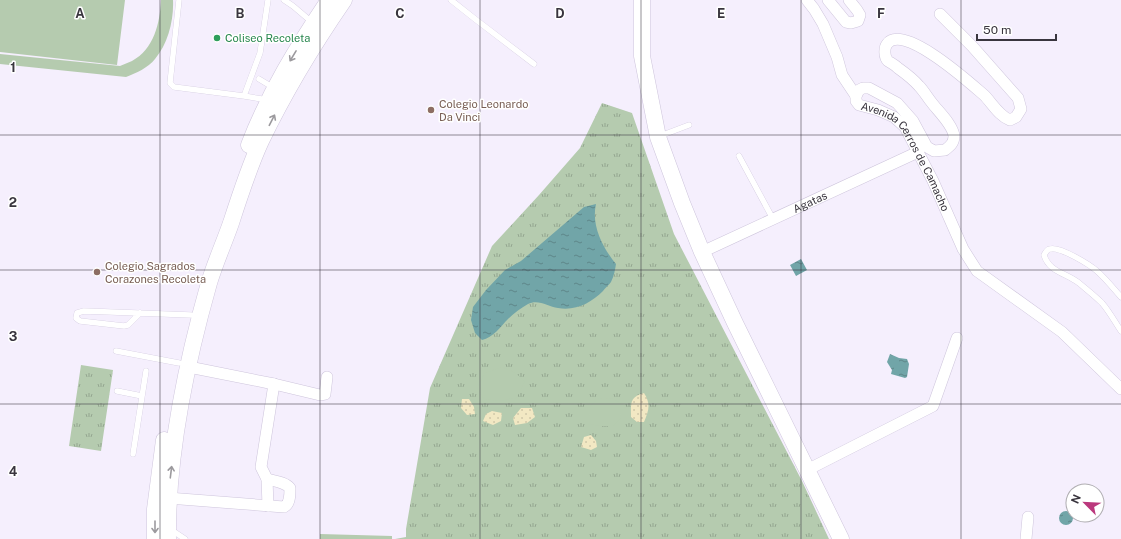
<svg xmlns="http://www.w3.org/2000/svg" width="1121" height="539" font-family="'Public Sans',sans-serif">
	<defs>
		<pattern id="grass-tufts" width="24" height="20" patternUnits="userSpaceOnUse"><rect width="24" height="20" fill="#b5cbaf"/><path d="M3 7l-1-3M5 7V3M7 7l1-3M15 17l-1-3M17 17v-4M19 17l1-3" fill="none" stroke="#94a690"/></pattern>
		<pattern id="sand-dots" width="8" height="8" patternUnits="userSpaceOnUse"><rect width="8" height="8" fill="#f2e8c3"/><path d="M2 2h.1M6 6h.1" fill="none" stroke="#d0c8a9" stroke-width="1.8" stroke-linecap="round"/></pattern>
		<pattern id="water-ripples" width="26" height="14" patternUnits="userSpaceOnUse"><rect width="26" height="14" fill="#71a5a8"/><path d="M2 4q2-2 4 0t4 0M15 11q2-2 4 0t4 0" fill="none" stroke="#5e878a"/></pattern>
	</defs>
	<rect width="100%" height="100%" fill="#f5effd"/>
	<path fill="url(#grass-tufts)" d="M602 103 632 113 674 234 802 481 829 539H395L406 537V529L430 388 492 246 539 195 580 148Z
		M81 365 113 370 101 451 69 446Z"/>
	<path fill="url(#sand-dots)" d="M644 393C651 404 649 410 644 422H637L631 417C631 404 629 397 644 393Z
		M462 399H469L474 407 475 414 467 415 461 408Z
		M521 408H532L535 417 527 423 515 425 513 418Z
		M492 411 502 413 501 421 493 425 483 421 486 414Z
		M591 435 596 441 597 447 591 450 581 447 584 437Z"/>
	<path fill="#b5cbaf" d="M0 0H125L117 65 0 52Z
		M161 0H173C174 20 168 44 155 59 148 68 136 73 126 77L0 64V54L120 66C124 64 128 63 132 61 154 49 160 23 161 0Z
		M502 367 516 373 525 382 516 398 498 401 484 399 477 388 485 373Z
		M611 398 622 404V417L613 426H601L589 424V408L597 399Z
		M320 534 392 536V539H320Z"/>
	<path fill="url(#water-ripples)" d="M596 204C591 226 603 248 616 264 615 270 614 276 611 282 609 285 605 288 603 291 591 303 576 311 558 308 548 307 539 299 528 304 521 308 514 313 508 319 501 326 493 338 482 340L475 333 471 320 473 307 486 290 505 270 521 261 584 207Z
		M801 259 807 270 796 276 790 265Z
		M890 354 899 358 907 359 909 364 907 377 905 378 891 374 892 370 887 362Z
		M1059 518a7 7 0 1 1 14 0a7 7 0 1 1-14 0Z"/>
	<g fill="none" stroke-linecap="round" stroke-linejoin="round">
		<g stroke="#cec5dc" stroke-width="6">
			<path id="lane" d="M179 0 170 83 174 87 244 96 268 100
				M284 0 293 6 313 23
				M451 0 475 19 534 64
				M259 79 274 88
				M244 96 260 53 268 0
				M660 136 689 125
				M739 156 773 219
				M1121 297C1113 288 1106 279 1097 271 1090 265 1060 246 1050 249 1047 249 1046 252 1044 255 1049 272 1066 273 1079 283 1086 289 1095 296 1102 303 1109 311 1115 322 1121 331
				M140 313 128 325 124 326 80 321 76 318 77 313 84 311 191 315
				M116 351 179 363
				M117 391 142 396
				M133 454 146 371
				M170 529 185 539"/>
		</g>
		<g stroke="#cec5dc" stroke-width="12">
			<g id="street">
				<path d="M807 0 814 9 823 24 837 57 842 75 856 96"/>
				<path d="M828 0 846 22 851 23 858 21 860 15 857 10 849 0"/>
				<path id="s1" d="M940 14 972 46 1018 98 1021 109 1016 117 1010 120C999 116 992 103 984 95 971 84 903 22 887 44 884 48 884 57 888 61 891 63 895 65 898 68 905 73 913 79 919 86 924 91 927 97 932 103 938 111 953 125 954 136 954 143 950 146 945 150L934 151 927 147 913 121 897 103 869 88H863L859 90 856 96V101L859 105 878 110 894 117 905 127 933 181 963 249 977 271 1062 332 1121 389"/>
				<path id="s2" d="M702 252 918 152"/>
				<path d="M189 367 274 384 320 395 325 394 327 377"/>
				<path d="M807 470 933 406 957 338"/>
				<path d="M168 498 284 507C290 504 290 495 290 488 285 482 274 481 267 479"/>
				<path d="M268 506 267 479 261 467 274 384"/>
				<path d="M1026 539 1028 517"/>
			</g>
		</g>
		<g stroke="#cec5dc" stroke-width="17">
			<path id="secondary" d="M642 0V56L658 137 682 203 702 252 735 323 841 539
				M249 145C269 93 298 46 329 0
				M155 539V509L164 440
				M168 539C167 454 186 364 209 283 215 263 224 243 231 223 240 195 249 167 261 141 285 91 313 45 344 0"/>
		</g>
		<use href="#lane" stroke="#fff" stroke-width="5.5"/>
		<use href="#street" stroke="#fff" stroke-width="11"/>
		<use href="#secondary" stroke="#fff" stroke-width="16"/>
	</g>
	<defs><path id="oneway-shaft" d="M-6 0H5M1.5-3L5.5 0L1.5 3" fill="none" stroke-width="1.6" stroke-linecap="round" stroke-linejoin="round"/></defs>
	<g stroke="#9c9a9e">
		<use href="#oneway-shaft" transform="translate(293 56) rotate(121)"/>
		<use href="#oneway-shaft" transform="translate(272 120) rotate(-63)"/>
		<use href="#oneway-shaft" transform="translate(171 472) rotate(-83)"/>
		<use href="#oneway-shaft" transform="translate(155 527) rotate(90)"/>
	</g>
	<path fill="none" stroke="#39353e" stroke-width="1" stroke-opacity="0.55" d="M160 0V539M320 0V539M480 0V539M641 0V539M801 0V539M961 0V539M0 135H1121M0 270H1121M0 404H1121"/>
	<circle fill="#2e9e5b" stroke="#fff" stroke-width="1.5" cx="217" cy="38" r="4"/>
	<g fill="#8d6e63" stroke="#fff" stroke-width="1.5">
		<circle cx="431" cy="110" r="4"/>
		<circle cx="97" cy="272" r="4"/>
	</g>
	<g text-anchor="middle" stroke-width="3" stroke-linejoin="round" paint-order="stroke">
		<g font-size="11" fill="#27864d" stroke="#fff" text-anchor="start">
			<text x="225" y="42">Coliseo Recoleta</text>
		</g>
		<g font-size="11" fill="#785e54" stroke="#fff" text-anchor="start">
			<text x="439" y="108">Colegio Leonardo<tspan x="439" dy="13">Da Vinci</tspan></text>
			<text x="105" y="270">Colegio Sagrados<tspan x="105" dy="13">Corazones Recoleta</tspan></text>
		</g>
		<g font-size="11" fill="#39353e" stroke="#fff">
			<text dy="4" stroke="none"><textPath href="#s1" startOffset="637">Avenida Cerros de Camacho</textPath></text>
			<text dy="4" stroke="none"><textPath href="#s2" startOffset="119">Agatas</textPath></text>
		</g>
	</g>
	<g font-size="13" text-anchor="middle" font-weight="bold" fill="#39353e" stroke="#fff" stroke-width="3" stroke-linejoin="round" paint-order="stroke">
		<text x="80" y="18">A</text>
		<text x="240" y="18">B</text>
		<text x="400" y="18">C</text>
		<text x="560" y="18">D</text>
		<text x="721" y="18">E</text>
		<text x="881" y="18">F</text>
		<text x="13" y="72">1</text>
		<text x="13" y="207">2</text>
		<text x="13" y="341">3</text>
		<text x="13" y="476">4</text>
	</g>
	<g transform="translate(1085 503) rotate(294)"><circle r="19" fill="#ffffff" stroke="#b0aeb2"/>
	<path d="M0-3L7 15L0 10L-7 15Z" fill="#bb387d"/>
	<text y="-6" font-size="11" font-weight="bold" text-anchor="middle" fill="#39353e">N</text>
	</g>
	<path d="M977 34v6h79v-6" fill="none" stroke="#39353e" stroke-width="2"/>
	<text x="983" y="34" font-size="12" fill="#39353e" stroke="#ffffff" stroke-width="3" paint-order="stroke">50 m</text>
</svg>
